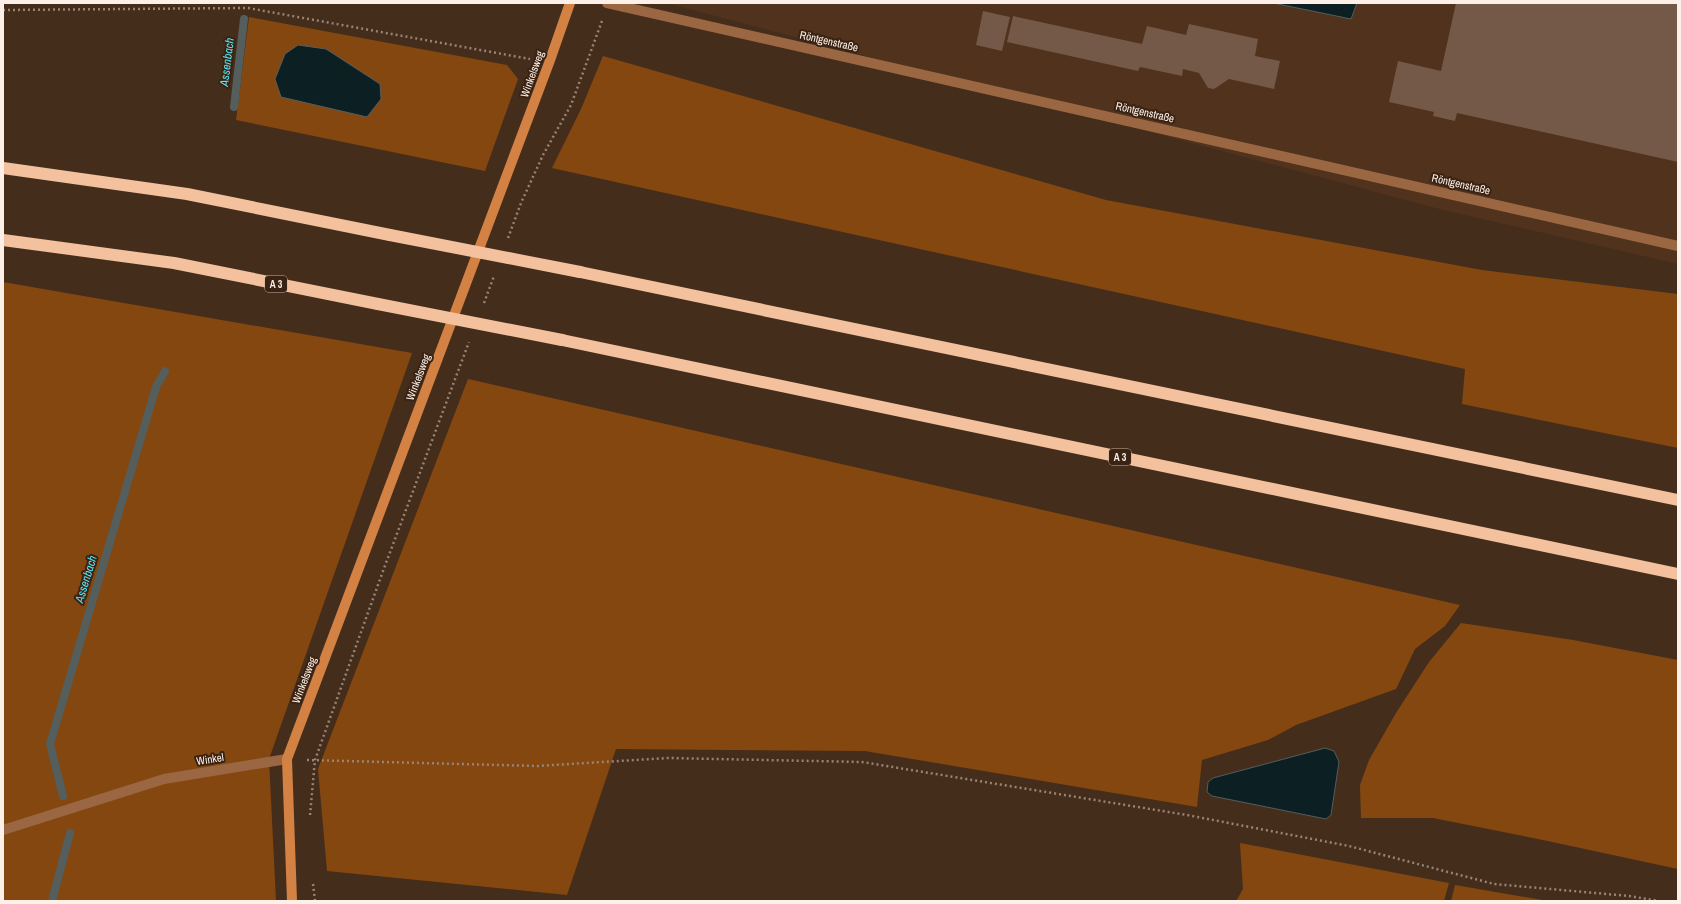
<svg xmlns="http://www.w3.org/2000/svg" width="1681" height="904" font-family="'Archivo Narrow',sans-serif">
	<rect width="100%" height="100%" fill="#452d1c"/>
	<path fill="#50321d" d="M667 3H1678V264L1443 210Z"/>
	<path fill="#854710" d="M249 17 507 65 518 79 485 171 236 120Z
		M603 56 1106 200 1482 270 1678 294V448L1462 404 1465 369 552 168 581 109Z
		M3 282 412 353 269 759 276 901H3Z
		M468 379 1460 605 1445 626 1415 649 1396 689 1296 725 1268 740 1202 760 1197 807 865 751 616 749 567 895 327 871 318 769Z
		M1461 623 1573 640 1678 660V869L1543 840 1433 818H1361L1360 785 1369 760 1396 713 1429 662Z
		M1240 843 1449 883 1444 901H1236L1243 889Z
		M1455 885 1548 901H1451Z"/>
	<path fill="#0c1f22" stroke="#545e5d" d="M1273 3H1357L1351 19Z
		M298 45 326 49 380 84 381 99 367 117 281 97 275 79 285 54Z
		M1325 748 1334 751 1339 762 1331 815 1326 819 1212 796 1207 792 1208 782 1213 778Z"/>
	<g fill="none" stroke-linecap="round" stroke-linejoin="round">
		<path stroke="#545e5d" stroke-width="8" d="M234 107 244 19
			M63 796 50 744 156 387 165 371
			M52 901 70 833"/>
	</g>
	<path fill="#745948" d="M1456 3H1678V162L1457 113 1455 121 1433 116 1434 112 1389 102 1398 61 1441 71Z
		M983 11 1010 17 1002 51 976 45Z
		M1013 16 1142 44 1147 26 1186 35 1189 24 1258 39 1255 56 1280 61 1274 89 1229 79 1214 89 1208 88 1199 73 1183 69 1182 76 1140 67 1138 71 1007 42Z"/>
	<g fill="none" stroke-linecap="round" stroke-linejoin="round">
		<path stroke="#978477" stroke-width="2.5" stroke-dasharray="2 3" stroke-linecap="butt" d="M3 10 248 8 530 59
			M508 238 521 203 543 155 571 105 602 21
			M484 303 494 276
			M307 760 537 766 668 758 862 762 1187 815 1349 846 1494 884 1629 896 1659 901
			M310 815 315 760 383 571 469 342
			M313 884 315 901"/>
		<path stroke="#9a6742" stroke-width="10" d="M3 830 164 779 287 759"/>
		<path stroke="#9a6742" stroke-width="10" d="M607 3 1678 246"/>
		<path stroke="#d38244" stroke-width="10" d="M292 901 287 759 549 63 570 3"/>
		<path stroke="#f4c19f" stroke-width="12" d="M3 168 187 194 390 235
			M3 240 174 263 378 304
			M580 272 1678 500
			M562 340 1678 574"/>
		<path stroke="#f4c19f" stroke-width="12" d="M390 235 580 272
			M378 304 562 340"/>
	</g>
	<g text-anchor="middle" stroke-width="4" stroke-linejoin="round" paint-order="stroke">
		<g fill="#3a2312" stroke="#c2b2a8" stroke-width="1">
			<rect x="265" y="276" width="22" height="16" rx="3"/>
			<rect x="1109" y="449" width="22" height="16" rx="3"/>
		</g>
		<g font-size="10" font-weight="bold" fill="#fdf0e8">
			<text x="276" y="288">A 3</text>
			<text x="1120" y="461">A 3</text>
		</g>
		<g font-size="11" fill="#fdf0e8" stroke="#3a2312">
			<text transform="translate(829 41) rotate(13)" y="4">Röntgenstraße</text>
			<text transform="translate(532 74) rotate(-70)" y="4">Winkelsweg</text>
			<text transform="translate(1145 112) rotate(13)" y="4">Röntgenstraße</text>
			<text transform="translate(1461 184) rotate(13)" y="4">Röntgenstraße</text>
			<text transform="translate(418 377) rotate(-69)" y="4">Winkelsweg</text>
			<text transform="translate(304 680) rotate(-69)" y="4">Winkelsweg</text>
			<text transform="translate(210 759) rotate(-9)" y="4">Winkel</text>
		</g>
		<g font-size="12" font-style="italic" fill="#55e7fb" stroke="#3a2312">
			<text transform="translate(227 62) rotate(-83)" y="4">Assenbach</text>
			<text transform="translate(86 579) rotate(-73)" y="4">Assenbach</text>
		</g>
	</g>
	<rect width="1681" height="904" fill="none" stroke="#fdf0e8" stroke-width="8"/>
</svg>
